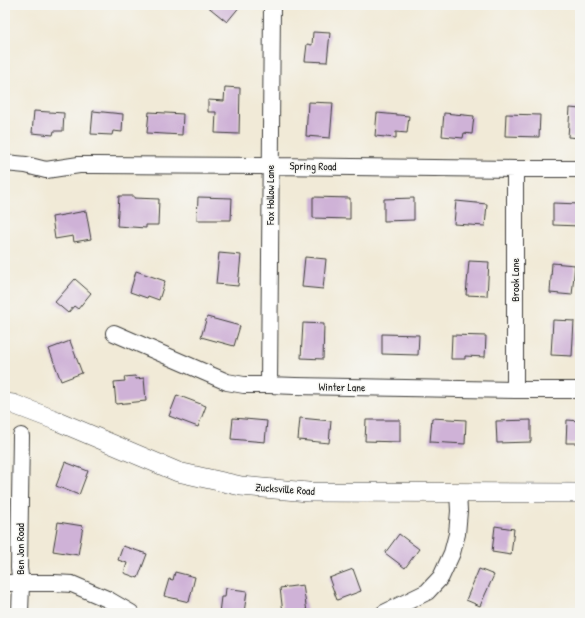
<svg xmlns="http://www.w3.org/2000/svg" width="585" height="618" font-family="'Patrick Hand',sans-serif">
	<rect width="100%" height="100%" fill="#f6f6f2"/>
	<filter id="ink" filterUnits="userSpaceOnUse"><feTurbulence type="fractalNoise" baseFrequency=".025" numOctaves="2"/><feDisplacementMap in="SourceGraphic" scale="8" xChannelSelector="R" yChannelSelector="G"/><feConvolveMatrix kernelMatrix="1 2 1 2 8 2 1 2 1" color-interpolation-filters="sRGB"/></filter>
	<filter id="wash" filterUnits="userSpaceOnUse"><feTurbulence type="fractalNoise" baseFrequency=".012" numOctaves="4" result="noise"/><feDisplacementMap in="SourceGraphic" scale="16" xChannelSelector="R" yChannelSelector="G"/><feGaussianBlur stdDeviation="0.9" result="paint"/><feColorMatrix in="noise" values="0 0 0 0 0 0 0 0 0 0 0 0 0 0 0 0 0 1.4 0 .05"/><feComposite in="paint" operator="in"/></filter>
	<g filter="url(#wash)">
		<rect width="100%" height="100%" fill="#f1ead7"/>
		<g id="blocks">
			<path fill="#cfb2d7" d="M206 5H241L227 22Z
				M313 32 330 33 327 62 305 61 307 44 312 45Z
				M225 87 240 88 239 134 215 133 216 112H208V100L224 101Z
				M308 102 333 103 330 138 306 136Z
				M570 108 580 109V138L568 137Z
				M34 111 64 113 63 131H54L53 135 32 133Z
				M93 111 123 114 122 132 113 131 112 135 91 134Z
				M149 112 183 114 182 135 147 133Z
				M377 113 409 116 407 133 396 132V138L375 136Z
				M444 113 474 116 472 134 464 133 463 138 442 136Z
				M506 114 540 115 539 137 505 136Z
				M119 196H134V198L159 199 158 225H146V228L117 226Z
				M198 197 232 198 231 220H197Z
				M313 197 350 198V219L313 218Z
				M414 198V220L384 221V199Z
				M456 201 487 204 485 226 454 224Z
				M553 203 580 204V226L553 225Z
				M86 211 91 239 74 242 73 236 55 239 52 217Z
				M219 253 241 255 238 286 216 284Z
				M305 257 326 259 323 289 302 287Z
				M469 261 489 262 487 296 466 295Z
				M552 263 575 265 572 295 550 293Z
				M136 271 165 281 159 300 148 296 147 298 130 292Z
				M75 279 91 293 78 309 74 306 68 313 55 302Z
				M207 317 240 326 234 346 201 337Z
				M553 320 574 321 572 356 551 355Z
				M303 323 324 324 323 359 301 358Z
				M382 334 419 335 418 355 382 354Z
				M452 335 486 336 485 357 465 356V359H451Z
				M70 341 82 373 61 381 49 349Z
				M135 376 136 379 144 378 146 401 116 404 114 382 125 381 124 377Z
				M177 395 206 406 198 427 169 416Z
				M233 418 267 421 265 442 231 439Z
				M300 418 331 421 329 443 298 440Z
				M432 418 466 420 465 444 430 442Z
				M366 420H400V442L365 441Z
				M531 420V442L497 443 496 421Z
				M567 420 580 421V443H566Z
				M65 462 88 471 79 495 56 486Z
				M58 522 83 526 78 555 53 551Z
				M495 526 514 529 511 555 492 552Z
				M399 534 419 549 405 568 385 553Z
				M123 546 147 554 138 578 124 573 127 563 118 560Z
				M353 569 361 591 337 600 329 578Z
				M479 569 494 575 480 606 466 600Z
				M175 572 195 577 189 602 164 596 169 579 173 580Z
				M303 585 307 612 296 613H283L280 588Z
				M226 588 247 591 244 613H219L221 597H225Z"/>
		</g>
	</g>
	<g filter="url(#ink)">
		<use href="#blocks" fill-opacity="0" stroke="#3c3b38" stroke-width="1"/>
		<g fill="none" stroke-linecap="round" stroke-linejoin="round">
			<g stroke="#3c3b38" stroke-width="18">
				<path id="minor" d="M5 163 26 165 46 170 79 165H94L271 166 515 169H580
					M515 169V390
					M114 333 227 382 244 385H269L295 386 515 390H580
					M269 385 272 5
					M5 583H54L72 584 107 599 131 613
					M20 613 21 584 19 568 21 436
					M384 613 427 592 441 577 452 553 457 534 459 511 458 492"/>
			</g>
			<g stroke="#3c3b38" stroke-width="20">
				<path id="tertiary" d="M5 403 13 404 55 420 178 472 241 486 308 492 580 493"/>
			</g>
			<use href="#minor" stroke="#fff" stroke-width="16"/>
			<use href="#tertiary" stroke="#fff" stroke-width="19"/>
		</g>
	</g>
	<g text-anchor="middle" stroke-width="3" stroke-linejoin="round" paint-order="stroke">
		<g font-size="11" fill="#1c1c1c" stroke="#f6f6f2">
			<text transform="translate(313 166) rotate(1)" y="4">Spring Road</text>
			<text transform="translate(270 195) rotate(-90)" y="4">Fox Hollow Lane</text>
			<text transform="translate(515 280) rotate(-90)" y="4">Brook Lane</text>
			<text transform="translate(342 387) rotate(1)" y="4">Winter Lane</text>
			<text transform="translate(285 489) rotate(4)" y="4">Zucksville Road</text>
			<text transform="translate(20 549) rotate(-90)" y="4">Ben Jon Road</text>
		</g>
	</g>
	<rect width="585" height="618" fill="none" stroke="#f6f6f2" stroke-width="20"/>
</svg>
